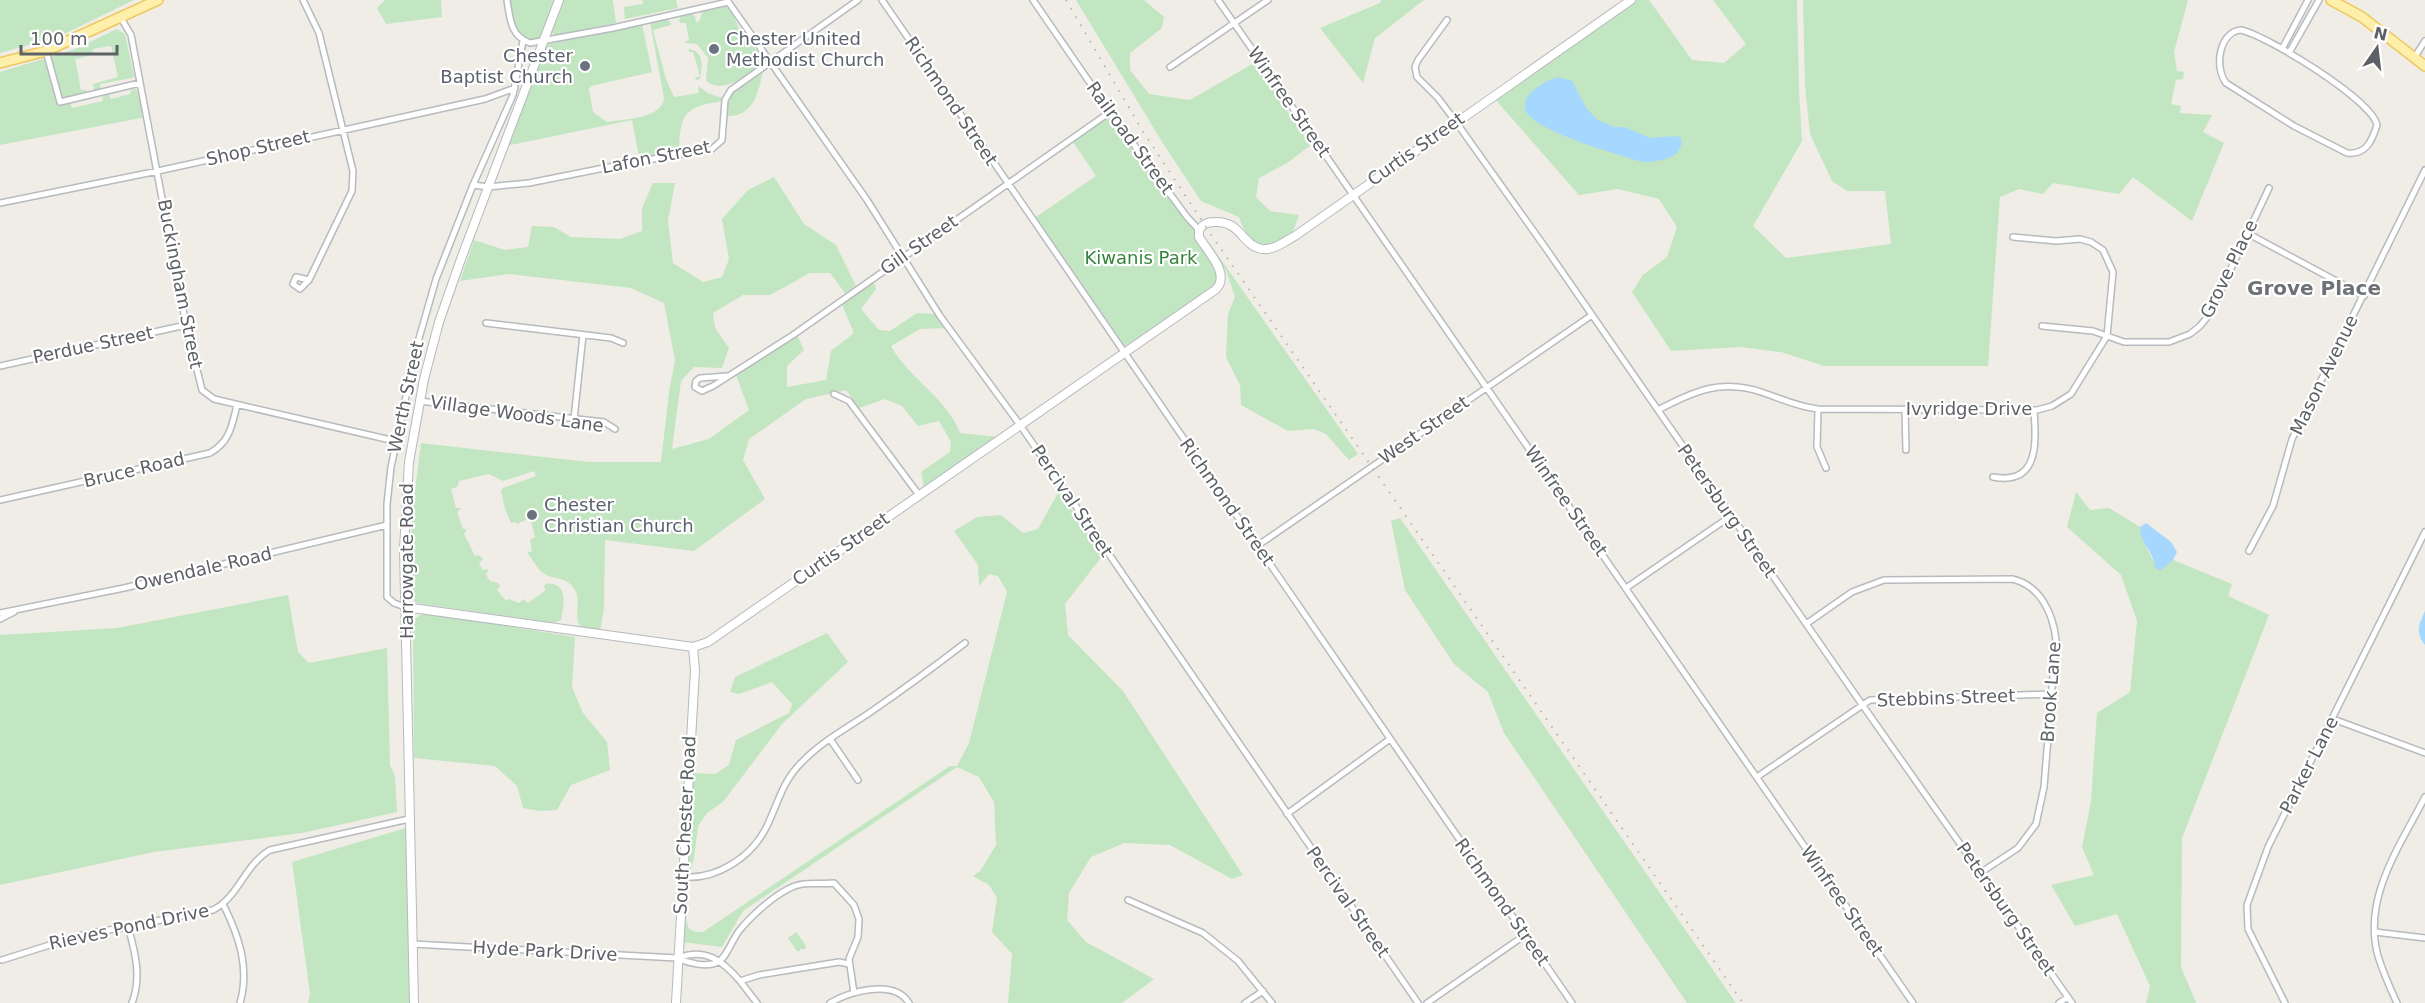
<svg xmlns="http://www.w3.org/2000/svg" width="2425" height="1003" font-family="'DejaVu Sans',sans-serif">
	<rect width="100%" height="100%" fill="#efede5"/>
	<path fill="#c2e6c2" d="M0 0H134L60 36 0 53Z
		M385 0H441L442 17 386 24 377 8Z
		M507 0H558L543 41 530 42 517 36Z
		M561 0H613L616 23 557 35 553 34 551 31Z
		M642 0H676L678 8 625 19 624 7 643 4Z
		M1076 0H1144L1164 17 1162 28 1130 53V70L1149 94 1190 100 1254 63 1311 145 1287 163 1259 178 1256 197 1270 211 1299 215 1292 234C1264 251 1251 251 1239 217L1201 201 1164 145Z
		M1381 0H1424L1375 38 1363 83 1320 28 1380 3Z
		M1637 0H1649L1692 60 1724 63 1746 44 1713 0H1797L1799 91 1802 141 1753 226 1786 258 1891 244 1885 191H1847L1832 181 1810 134 1805 86 1803 0H2188L2174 52 2177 71 2184 72 2183 79 2176 80 2171 104 2181 106 2180 113 2212 115 2203 132 2224 143 2192 221 2133 177 2119 194 2053 183 2043 194 2019 189 2000 197 1988 366H1824L1781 352 1740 347 1671 351 1632 292 1643 275 1667 257 1677 227 1659 199 1618 189 1579 195 1494 98Z
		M724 6C739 14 736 33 747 42 754 48 759 50 763 60 753 73 720 97 706 80L708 58 697 44 683 43 689 40 686 23H680L679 20 681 16 690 13 695 16 696 23 700 20 702 11Z
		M664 19 670 21 671 25 653 30 666 79 674 97 699 93 698 86 708 93 722 98V101C685 107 680 113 679 151L639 157 632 120 506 146 544 46 549 44 642 24 652 72 591 86 589 89 593 112 607 122C624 119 662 119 664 98L650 22Z
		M117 29 125 34 134 76 132 78 100 84 101 89 94 90 93 84 118 77 111 46 93 49 92 55 75 59 81 90H86L87 93 58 99 59 103 70 102 72 108 103 101 102 95 108 93 111 99 130 94 131 90 136 89 146 117 0 145V72L73 50Z
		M689 49C705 52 702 67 700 79L696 80 695 78 700 76 693 52H689Z
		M763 70C759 91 754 117 727 116 726 88 743 84 763 70Z
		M1107 113 1199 230 1221 275 1220 285 1125 346 1036 217 1096 176 1071 139Z
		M774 177 804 224 836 245 856 286 845 293 830 273H810L770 295H743L713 313 715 328 729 348 722 368 694 367 681 381 672 449 709 439 749 410 736 375 797 335 804 350 787 366V387L826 380 831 351 854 333 841 302 873 279 876 289 861 309 879 330 890 331 917 313 936 314 946 328 920 329 891 346C909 379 947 398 960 433L998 437 924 487 921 472 950 452 951 442 939 421 918 426 902 406 885 399 859 408 846 390 806 399 749 439 743 460 765 499 694 551 605 540 604 608 600 631 580 626C573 615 582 602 575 590 565 574 552 581 542 572 536 567 532 558 527 553L532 551 530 540 535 537 530 518 517 524 516 522 511 523 505 509 501 491 503 488 536 476 534 471 503 481 489 474 459 481 457 487 451 489 456 508H461L457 512 463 529H467L464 534 475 556 479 555 483 559 479 563 483 570 489 569 486 575 490 581 498 583 500 586 497 590 506 601 509 599 519 603 524 599 528 603 546 590 544 587 545 584C569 581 564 604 561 620L553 623 416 603 409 593 410 564 412 514 421 443 588 462H661L669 392 675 360 664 303 631 288 509 274 460 281 474 240 505 250 528 247 532 226 554 227 571 237 620 239 642 231V208L653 183H675L668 221 673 263 703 282 722 277 729 259 722 219 748 190Z
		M1210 244 1358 454 1349 460 1326 434 1313 429 1288 431 1241 405 1240 385 1226 357 1228 314 1235 297 1227 273Z
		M1059 491 1103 555 1065 604 1068 635 1123 691 1243 875 1232 879 1170 845 1124 843 1091 857 1069 893 1067 920 1086 942 1154 979 1122 1003H1008L1012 954 992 932 997 898 989 885 973 876 981 870 996 845 994 802 979 777 957 767 743 911 722 947 682 942 684 897 688 900 686 920 689 929 696 932H703L950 766H957L969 743 1007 592 998 576 989 574 979 586 978 565 954 531 977 517 1001 515 1023 533 1038 529Z
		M2076 492 2090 510 2109 508 2140 527C2139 534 2155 567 2160 570L2173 560 2232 584 2228 596 2269 615 2182 838 2181 967 2196 1003H2146L2150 986 2117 914 2075 926 2051 885 2094 875 2082 847 2091 801 2097 713 2130 692 2137 621 2121 575 2067 527Z
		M1400 518 1736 1003H1687L1504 733 1488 692 1454 664 1405 590 1391 521Z
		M288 595 298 652 309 663 387 648 390 765 395 776 397 812 302 833 154 852 0 885V635L117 628Z
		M424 613 575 637 572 687 583 713 607 742 610 770 571 785 557 810 540 811 523 808 517 786 495 766 414 758 413 620Z
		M827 633 848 662 782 724 723 802 707 813 698 826 694 859 688 879 685 881 691 773 715 774 729 765 736 740 789 713 792 704 772 682 739 694 730 692 735 677Z
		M409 827 414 1003H308L310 994 292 862Z
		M796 932 805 944 806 949H800V951H797L788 938Z"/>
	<path fill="#a6d7fe" d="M1557 77 1572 81 1587 109 1598 120 1614 127H1624L1650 138 1677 136 1681 138C1685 159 1658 162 1642 162 1621 155 1527 130 1525 108 1523 92 1545 82 1557 77Z
		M2146 523 2171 542 2177 552 2173 560 2160 571 2155 567C2154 552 2139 542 2140 527Z
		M2425 611V645C2415 633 2419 624 2425 611Z"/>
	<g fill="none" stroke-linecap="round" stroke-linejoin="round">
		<g stroke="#b7babe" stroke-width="8">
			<path id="street" d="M303 0 319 33 353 171 352 191 309 280 300 289 293 284 296 277 309 280
				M507 0C510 18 510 36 530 43L613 28 728 2
				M727 0 867 200 940 316 1020 425 1418 1003
				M882 0 1572 1003
				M1033 0 1110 112 1187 217 1199 230
				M1218 0 1913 1003
				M121 18 131 35 186 325 202 390 214 399 395 441
				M1447 20 1418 60 1415 67 1417 77 1438 98 1456 122 1547 250 1861 703 2072 1003
				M2241 30C2268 36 2372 100 2377 125 2372 141 2366 155 2347 153L2294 126 2226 83C2214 67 2219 32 2241 30Z
				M2282 49 2308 0
				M46 51 60 102 140 83
				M2289 53 2319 0
				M2414 58 2425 41
				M1170 67 1268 0
				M473 185 488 187 529 183 629 163 712 149 722 140 725 100 731 90 858 0
				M0 203 158 171 485 99 515 88
				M2247 233 2364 296
				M486 323 611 338 623 343
				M2042 326 2093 331 2124 342H2169L2190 334 2200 326 2209 315 2269 188
				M0 366 186 325
				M727 376 700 378 696 381 695 387 702 391 713 386 793 335 1110 112
				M834 394 849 401 919 495
				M419 401 604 422 615 429
				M1818 409 1817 447 1826 468
				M1905 409 1906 450
				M1658 410C1694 391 1722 378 1764 393 1782 399 1798 407 1818 409L2037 410 2052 406 2071 394 2107 336 2113 272 2103 250 2091 242 2080 239 2056 241 2013 237
				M574 419 583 335
				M1993 477C2040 486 2036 441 2034 410
				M0 500 210 453C230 442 232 425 237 405
				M1257 546 1592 315
				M2249 551 2273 506 2292 439 2425 170
				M1626 588 1731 516
				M405 607 394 603 387 597V504L391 467 416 349 436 279 473 185 513 95 523 41
				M0 613 124 588 387 525
				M0 619 14 612
				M1806 624 1852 592 1884 580 2012 579C2040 585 2053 613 2056 640L2044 787 2036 824 2018 848 1980 873
				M2333 719 2425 753
				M830 739 858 780
				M1757 777 1870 700 2051 694
				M1287 814 1390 739
				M682 877C717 880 752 857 767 826 778 803 783 780 802 762 822 741 849 727 872 711 904 689 935 666 965 643
				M1128 900 1203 933 1238 961 1272 1003
				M223 904C239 936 250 968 240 1003
				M128 926C135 952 142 977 132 1003
				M2375 932 2425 938
				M413 944 677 958C688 963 707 968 718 962 727 957 732 940 739 931 751 916 771 898 788 889 804 880 818 885 834 883L854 905 859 919 858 937 849 959 854 993
				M678 958C705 947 723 961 740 981L759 975 839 962 849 964
				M2 960 78 936 213 910C239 897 244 865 270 850L409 819
				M740 981 757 1003
				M830 1003C849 992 894 978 909 1003
				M1245 1003 1263 991
				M1427 1003 1525 935
				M2059 1003 2068 997
				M2285 1003 2248 929 2247 905 2268 847 2425 532
				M2397 1003C2390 988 2383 972 2378 956 2362 898 2400 846 2425 797"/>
		</g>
		<g stroke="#b6b9be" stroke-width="10">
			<path id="secondary" d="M405 607 693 647 708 642 1215 290C1232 275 1207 251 1199 237V230C1203 224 1207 222 1215 222 1242 221 1242 247 1263 249 1275 250 1285 241 1295 236L1631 0
				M414 1003 404 549 409 462 424 379 439 322 461 259 559 0
				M676 1003 695 670 693 647"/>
		</g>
		<g stroke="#efc75d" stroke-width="12">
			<path id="primary" d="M2331 0 2362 17 2425 66
				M0 63 46 51 158 0"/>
		</g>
		<use href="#street" stroke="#fff" stroke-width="5"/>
		<use href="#secondary" stroke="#fff" stroke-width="8"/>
		<use href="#primary" stroke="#fef0ab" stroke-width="9"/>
		<path stroke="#b5b6b6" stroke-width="2" stroke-dasharray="1.5 8" stroke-linecap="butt" d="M1066 0 1142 130 1212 236 1743 1003"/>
	</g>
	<g fill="#6b7280" stroke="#fff" stroke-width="2">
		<circle cx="714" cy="49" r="6"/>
		<circle cx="585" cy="66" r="6"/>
		<circle cx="532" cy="515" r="6"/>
	</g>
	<g text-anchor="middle" stroke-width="4.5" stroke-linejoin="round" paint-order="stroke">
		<g font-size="18" fill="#5b616d" stroke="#fff" text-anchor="start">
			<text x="726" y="45">Chester United<tspan x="726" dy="21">Methodist Church</tspan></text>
			<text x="573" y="62" text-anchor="end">Chester<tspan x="573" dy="21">Baptist Church</tspan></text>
			<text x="544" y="511">Chester<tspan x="544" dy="21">Christian Church</tspan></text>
		</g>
		<g font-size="18" fill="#5d6065" stroke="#fff">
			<text transform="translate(951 101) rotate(56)" y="6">Richmond Street</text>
			<text transform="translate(1289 102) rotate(55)" y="6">Winfree Street</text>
			<text transform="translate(1130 138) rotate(54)" y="6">Railroad Street</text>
			<text transform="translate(258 148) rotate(-13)" y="6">Shop Street</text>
			<text transform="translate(1416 149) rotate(-35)" y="6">Curtis Street</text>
			<text transform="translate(656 157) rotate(-11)" y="6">Lafon Street</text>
			<text transform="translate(919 245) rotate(-35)" y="6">Gill Street</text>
			<text transform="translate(2229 269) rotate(-64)" y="6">Grove Place</text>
			<text transform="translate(180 284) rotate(79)" y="6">Buckingham Street</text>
			<text transform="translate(93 345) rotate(-12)" y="6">Perdue Street</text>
			<text transform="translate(2324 375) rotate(-64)" y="6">Mason Avenue</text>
			<text transform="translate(406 397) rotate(-78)" y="6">Werth Street</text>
			<text x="1969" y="415">Ivyridge Drive</text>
			<text transform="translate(517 414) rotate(8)" y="6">Village Woods Lane</text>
			<text transform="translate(1424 430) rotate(-35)" y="6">West Street</text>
			<text transform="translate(134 470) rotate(-13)" y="6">Bruce Road</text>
			<text transform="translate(1072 501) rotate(56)" y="6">Percival Street</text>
			<text transform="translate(1566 501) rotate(55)" y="6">Winfree Street</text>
			<text transform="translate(1227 502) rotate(55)" y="6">Richmond Street</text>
			<text transform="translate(1727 511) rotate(55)" y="6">Petersburg Street</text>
			<text transform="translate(841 549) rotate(-35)" y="6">Curtis Street</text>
			<text transform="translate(407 561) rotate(-90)" y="6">Harrowgate Road</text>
			<text transform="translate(203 569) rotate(-13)" y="6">Owendale Road</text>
			<text transform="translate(2051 692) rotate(-86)" y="6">Brook Lane</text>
			<text transform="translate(1946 698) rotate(-2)" y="6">Stebbins Street</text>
			<text transform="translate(2309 765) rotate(-63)" y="6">Parker Lane</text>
			<text transform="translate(685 825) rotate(-87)" y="6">South Chester Road</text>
			<text transform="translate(1842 901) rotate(55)" y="6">Winfree Street</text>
			<text transform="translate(1348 902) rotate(55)" y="6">Percival Street</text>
			<text transform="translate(1502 902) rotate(55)" y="6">Richmond Street</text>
			<text transform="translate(2006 909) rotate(55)" y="6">Petersburg Street</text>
			<text transform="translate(129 927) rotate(-12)" y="6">Rieves Pond Drive</text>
			<text transform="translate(545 951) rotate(3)" y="6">Hyde Park Drive</text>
		</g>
		<g font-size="18" fill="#36833a" stroke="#fff">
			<text x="1141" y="264">Kiwanis Park</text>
		</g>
		<g font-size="20" font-weight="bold" fill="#6e7277" stroke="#fff">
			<text x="2314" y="295">Grove Place</text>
		</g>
	</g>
	<g transform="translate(2377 48) rotate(14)" stroke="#ffffff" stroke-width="4.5" paint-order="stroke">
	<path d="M0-4.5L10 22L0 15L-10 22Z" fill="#5d6065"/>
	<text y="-9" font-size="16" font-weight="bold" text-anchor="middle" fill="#5d6065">N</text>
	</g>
	<path d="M21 45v9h96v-9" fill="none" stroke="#5d6065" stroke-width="3"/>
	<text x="30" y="45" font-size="18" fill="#5d6065" stroke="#ffffff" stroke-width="4.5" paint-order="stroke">100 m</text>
</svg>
